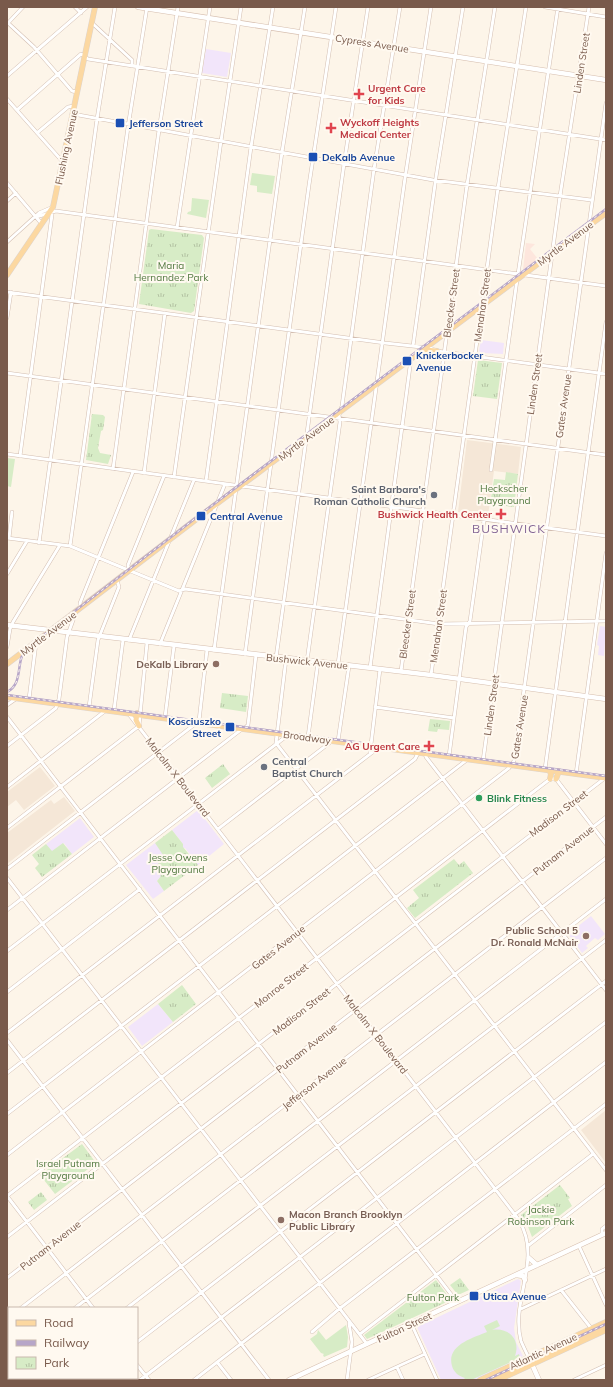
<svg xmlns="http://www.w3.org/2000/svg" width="613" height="1387" font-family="Mulish,sans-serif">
	<defs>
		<pattern id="park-tufts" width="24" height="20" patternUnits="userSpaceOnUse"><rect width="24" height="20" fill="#d7ecc6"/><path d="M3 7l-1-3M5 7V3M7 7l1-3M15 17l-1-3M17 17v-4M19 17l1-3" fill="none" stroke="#b3c2a3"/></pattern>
	</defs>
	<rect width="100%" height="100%" fill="#fdf5e9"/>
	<path fill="#f5e7d7" d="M467 440 521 447 518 474 494 471 488 516 458 512Z
		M40 767 55 786 24 810 16 800 7 807V792Z
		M64 797 75 811 7 864V833L51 800 54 804Z
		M606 1110V1163L581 1130Z"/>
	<path fill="#fde6dd" d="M526 243 535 244 530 249 538 259 523 270Z"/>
	<path fill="#f2e5fa" d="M206 49 231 53 227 77 202 73Z
		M481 340 504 343 503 354 482 353 479 351Z
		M600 626 606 627 604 656 598 655 599 646 597 645Z
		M198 810 224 844 198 865 185 848H183V844L172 830Z
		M80 818 94 837 72 854 64 843 52 852 46 844Z
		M155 843 166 858 161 876 157 881 164 891 153 899 126 865Z
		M591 916 605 934 598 940 595 938 588 944 586 946 588 948 582 953 568 934Z
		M158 1004 173 1022 142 1046 128 1027Z
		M518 1279 521 1281 514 1328 516 1342 523 1356 474 1380H441L417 1327Z"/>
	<path fill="#d7ecc6" d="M252 173 275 176 272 194 257 192V186L250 185Z
		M192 198 209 200 206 218 187 214 188 212 191 211Z
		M7 458 15 459 11 487 7 486Z
		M497 1320 500 1326 492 1330C508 1327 521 1339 515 1356L519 1354 520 1358 471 1380H463L465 1378C459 1376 454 1373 452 1366 446 1345 473 1338 487 1332L484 1326Z
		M346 1325 348 1337 347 1347 324 1357 323 1355 324 1354 321 1353 310 1339 317 1334 318 1330 326 1340Z"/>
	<path fill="url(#park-tufts)" d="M151 229 202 235 204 238 194 311 191 313 139 304 149 230Z
		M478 360 502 363 497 399 473 396Z
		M92 414 103 415 105 417 103 430 101 431 98 448 100 453 111 455 108 464 86 460Z
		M506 472 518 474 514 507 490 504 494 479 505 480Z
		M222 693 248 696 246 712 220 708Z
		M430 719 450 721 449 730 438 729 437 732 428 731Z
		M223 764 230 774 212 788 205 778Z
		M172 830 183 844V847L198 865 164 891 157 881 161 876 154 867 165 858 155 843Z
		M63 843 72 854 42 877 35 868 39 864 32 855 46 844 52 851Z
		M454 859 459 865 464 861 473 873 415 918 407 908 419 898 413 890Z
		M182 985 196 1004 173 1022 158 1004Z
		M82 1144 96 1163 55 1194 40 1175Z
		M560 1185 570 1198 568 1199 572 1206 532 1237 527 1224 521 1215Z
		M41 1192 47 1200 34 1210 28 1202Z
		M460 1278 469 1290 458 1295 450 1285Z
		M436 1280 451 1300 367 1339 364 1335Z"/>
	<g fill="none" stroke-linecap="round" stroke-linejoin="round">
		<g stroke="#d3beb1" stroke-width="4">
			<path id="street" d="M75 7 81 13
				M545 7 606 17
				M8 23 34 47 72 91 77 92
				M8 23 23 7
				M92 23 132 60V66
				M7 76 87 7
				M7 99 62 161
				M17 110 81 54 88 59 606 140
				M73 114 433 180 591 200
				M37 133 68 107 74 106
				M7 183 41 223
				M7 201 16 193
				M36 217 56 211 606 286
				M177 228 210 7
				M7 242 39 213 53 207 20 456
				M518 274 558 7
				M7 292 385 343 430 348 437 351 606 374
				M7 318 11 292
				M413 346 436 177 463 7
				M7 373 606 455
				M7 454 606 536
				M113 469 159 130 178 7
				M491 470 517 280
				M144 473 165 313
				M174 477 221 141 241 7
				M206 481 251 147 273 7
				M7 538 70 546 179 591 185 589 439 624 606 621
				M9 538 12 512
				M39 543 97 119 115 7
				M70 546 128 127 147 7
				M129 571 128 565 164 476
				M7 574 27 541
				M80 607V603L133 472
				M129 640 194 480
				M160 644 225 484
				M7 647 10 629 13 622 60 545
				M214 650 282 152 305 7
				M245 654 309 185 336 7
				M276 658 344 164 368 7
				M307 661 340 422 339 415 342 406 374 169 400 7
				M338 664 405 178 431 7
				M370 668 411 359
				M401 671 467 185 495 7
				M431 675 498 188 526 7
				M29 699 36 643
				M7 705 17 698
				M89 707 98 640 119 587 117 580
				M375 707 454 718
				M114 710 123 640
				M128 713 519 1220C543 1261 510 1299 521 1341 523 1346 526 1352 529 1358
				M7 717 457 1302
				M165 717 174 646
				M245 728 248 725 256 655
				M308 737 318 662
				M338 741 349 666
				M276 743 606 1170
				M276 743 286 659
				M7 746 56 708 59 699 67 637 76 612
				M370 753 380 669
				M425 753 426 757 606 990
				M449 756 466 627 470 621 484 520
				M483 761 560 196 589 7
				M545 769 606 322
				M576 774 606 553
				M7 787 105 711
				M7 828 139 726 147 643
				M218 829 332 741
				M7 869 199 721 207 650
				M7 878 367 1344
				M7 910 242 729
				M7 951 288 735
				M7 992 140 889
				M7 1033 378 748
				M7 1040 269 1380
				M7 1073 415 759 418 753
				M7 1114 468 759
				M7 1155 509 768 514 761 606 103
				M7 1196 550 779H556L606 844
				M7 1196 93 1308
				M602 1234V1229L606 1226
				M7 1237 605 778
				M529 1245 606 1185
				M579 1246 606 1305
				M7 1278 606 817
				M561 1290 591 1328
				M21 1308 606 858
				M75 1308 606 899
				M127 1308 606 940
				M521 1309 606 1269
				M7 1319 9 1318
				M411 1323 437 1380
				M312 1332 339 1309 606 1104
				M360 1334 593 1154
				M137 1342 606 981
				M7 1352 9 1355
				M7 1360 9 1359
				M217 1362 231 1380
				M137 1365 149 1380
				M397 1367 403 1380
				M27 1378 28 1380
				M34 1380 36 1378
				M87 1380 90 1378
				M140 1380 606 1022
				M194 1380 606 1062
				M347 1380 352 1342 349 1323
				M368 1380 425 1354
				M574 1380 606 1365"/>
		</g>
		<g stroke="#d6beae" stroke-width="5.5">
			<path id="secondary" d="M138 7 606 80
				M7 625 431 675 606 699
				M529 1258 537 1265
				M516 1275 523 1276 525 1280
				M531 1362 539 1380
				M289 1380 606 1233"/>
		</g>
		<g stroke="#dcd4d0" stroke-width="6">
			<path id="primary" d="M7 275 53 207 95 7
				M423 350 437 351
				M7 664 203 514 606 213
				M7 697 606 778
				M137 713 136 720 139 726
				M549 770 551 774 550 779
				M556 779 559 771
				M480 1380 606 1322
				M489 1380 606 1326
				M498 1380 606 1330"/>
		</g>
		<use href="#street" stroke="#fff" stroke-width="3"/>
		<use href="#secondary" stroke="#fff" stroke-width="4.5"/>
		<use href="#primary" stroke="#fcd8a1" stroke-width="5"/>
		<g stroke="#b7a6c8" stroke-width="2.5">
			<path id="rail" d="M7 692C25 683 14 659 28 647L206 510 606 209
				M7 695 606 776
				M486 1380 606 1324"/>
		</g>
		<use href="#rail" stroke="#fff9f0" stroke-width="1" stroke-dasharray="3" stroke-linecap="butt"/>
	</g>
	<g fill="#e0444e" stroke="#fff9f0" stroke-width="1.5">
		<path d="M357 88h4v4h4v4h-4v4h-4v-4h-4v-4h4z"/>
		<path d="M329 122h4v4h4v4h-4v4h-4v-4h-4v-4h4z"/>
		<path d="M499 508h4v4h4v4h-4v4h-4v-4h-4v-4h4z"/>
		<path d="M427 740h4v4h4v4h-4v4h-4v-4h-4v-4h4z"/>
	</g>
	<g fill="#1a4fb4" stroke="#fff9f0" stroke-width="1.5">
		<rect x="115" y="118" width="10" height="10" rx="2"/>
		<rect x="308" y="152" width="10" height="10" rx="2"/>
		<rect x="402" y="356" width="10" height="10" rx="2"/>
		<rect x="196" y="511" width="10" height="10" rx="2"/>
		<rect x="225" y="722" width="10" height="10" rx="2"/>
		<rect x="469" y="1291" width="10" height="10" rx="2"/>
	</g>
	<g fill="#6b7280" stroke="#fff9f0" stroke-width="1.5">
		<circle cx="434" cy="495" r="4"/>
		<circle cx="264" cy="767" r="4"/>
	</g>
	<g fill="#8d6e63" stroke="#fff9f0" stroke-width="1.5">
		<circle cx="216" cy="664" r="4"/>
		<circle cx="586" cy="936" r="4"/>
		<circle cx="281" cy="1220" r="4"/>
	</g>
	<circle fill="#2e9e5b" stroke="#fff9f0" stroke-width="1.5" cx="479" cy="798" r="4"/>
	<g text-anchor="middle" stroke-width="4" stroke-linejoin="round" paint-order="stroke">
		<g font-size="10" fill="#795a4b" stroke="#fff9f0">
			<text transform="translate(372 43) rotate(9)" y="4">Cypress Avenue</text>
			<text transform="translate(581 63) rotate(-81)" y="4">Linden Street</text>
			<text transform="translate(66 147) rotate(-78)" y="4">Flushing Avenue</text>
			<text transform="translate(565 243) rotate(-37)" y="4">Myrtle Avenue</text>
			<text transform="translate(451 303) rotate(-82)" y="4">Bleecker Street</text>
			<text transform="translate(482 305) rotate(-82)" y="4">Menahan Street</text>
			<text transform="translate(534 384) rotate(-82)" y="4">Linden Street</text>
			<text transform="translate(563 406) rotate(-82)" y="4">Gates Avenue</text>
			<text transform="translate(306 438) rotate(-37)" y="4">Myrtle Avenue</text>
			<text transform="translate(407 624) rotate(-82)" y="4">Bleecker Street</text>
			<text transform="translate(438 626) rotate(-82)" y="4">Menahan Street</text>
			<text transform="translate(48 633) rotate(-37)" y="4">Myrtle Avenue</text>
			<text transform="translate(307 661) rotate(6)" y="4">Bushwick Avenue</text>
			<text transform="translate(491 705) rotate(-82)" y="4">Linden Street</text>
			<text transform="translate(519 727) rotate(-81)" y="4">Gates Avenue</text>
			<text transform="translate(307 737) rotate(8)" y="4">Broadway</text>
			<text transform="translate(178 777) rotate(52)" y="4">Malcolm X Boulevard</text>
			<text transform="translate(558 813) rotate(-37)" y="4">Madison Street</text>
			<text transform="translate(563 850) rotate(-38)" y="4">Putnam Avenue</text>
			<text transform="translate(278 947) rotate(-38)" y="4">Gates Avenue</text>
			<text transform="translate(281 985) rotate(-38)" y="4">Monroe Street</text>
			<text transform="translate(301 1011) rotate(-38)" y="4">Madison Street</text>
			<text transform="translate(376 1034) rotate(52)" y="4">Malcolm X Boulevard</text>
			<text transform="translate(306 1048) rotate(-38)" y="4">Putnam Avenue</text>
			<text transform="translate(314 1083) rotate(-38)" y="4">Jefferson Avenue</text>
			<text transform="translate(50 1245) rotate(-38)" y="4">Putnam Avenue</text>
			<text transform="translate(404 1327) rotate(-25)" y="4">Fulton Street</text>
			<text transform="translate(543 1351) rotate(-25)" y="4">Atlantic Avenue</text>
		</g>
		<g font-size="10" font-weight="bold" fill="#be3a42" stroke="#fff9f0" text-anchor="start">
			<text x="368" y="92">Urgent Care<tspan x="368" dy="12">for Kids</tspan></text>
			<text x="340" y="126">Wyckoff Heights<tspan x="340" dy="12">Medical Center</tspan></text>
			<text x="492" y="518" text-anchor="end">Bushwick Health Center</text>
			<text x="420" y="750" text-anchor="end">AG Urgent Care</text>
		</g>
		<g font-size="10" font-weight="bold" fill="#164399" stroke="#fff9f0" text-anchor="start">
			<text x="129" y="127">Jefferson Street</text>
			<text x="322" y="161">DeKalb Avenue</text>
			<text x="416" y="359">Knickerbocker<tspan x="416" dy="12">Avenue</tspan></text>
			<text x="210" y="520">Central Avenue</text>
			<text x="221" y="725" text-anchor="end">Kosciuszko<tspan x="221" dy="12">Street</tspan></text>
			<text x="483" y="1300">Utica Avenue</text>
		</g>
		<g font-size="10" fill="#527940" stroke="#fff9f0">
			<text x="171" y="269">Maria<tspan x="171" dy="12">Hernandez Park</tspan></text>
			<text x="504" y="492">Heckscher<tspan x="504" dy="12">Playground</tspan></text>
			<text x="178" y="861">Jesse Owens<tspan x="178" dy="12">Playground</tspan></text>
			<text x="68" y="1167">Israel Putnam<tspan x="68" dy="12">Playground</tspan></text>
			<text x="541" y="1213">Jackie<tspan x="541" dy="12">Robinson Park</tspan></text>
			<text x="433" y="1301">Fulton Park</text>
		</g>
		<g font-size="10" font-weight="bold" fill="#5b616d" stroke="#fff9f0" text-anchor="end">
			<text x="426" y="493">Saint Barbara's<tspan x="426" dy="12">Roman Catholic Church</tspan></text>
			<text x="272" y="765" text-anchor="start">Central<tspan x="272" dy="12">Baptist Church</tspan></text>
		</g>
		<g font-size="10" font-weight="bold" fill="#785e54" stroke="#fff9f0" text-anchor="end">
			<text x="208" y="668">DeKalb Library</text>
			<text x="578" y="934">Public School 5<tspan x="578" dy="12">Dr. Ronald McNair</tspan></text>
			<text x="289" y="1218" text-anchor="start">Macon Branch Brooklyn<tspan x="289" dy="12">Public Library</tspan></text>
		</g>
		<g font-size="10" font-weight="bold" fill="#27864d" stroke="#fff9f0" text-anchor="start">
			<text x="487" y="802">Blink Fitness</text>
		</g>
		<g font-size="12" letter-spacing="1" fill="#836494" stroke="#fff9f0">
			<text x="509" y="533">BUSHWICK</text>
		</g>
	</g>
	<rect width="613" height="1387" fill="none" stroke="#795a4b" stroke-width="16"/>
	<rect x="8" y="1307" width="130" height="72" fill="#fff9f0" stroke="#c9b9ae"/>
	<rect x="16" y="1320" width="20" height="6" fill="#fcd8a1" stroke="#c9b9ae"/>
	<text x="44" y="1327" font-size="12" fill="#795a4b">Road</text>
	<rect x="16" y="1340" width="20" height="6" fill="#b7a6c8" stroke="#c9b9ae"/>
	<text x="44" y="1347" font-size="12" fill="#795a4b">Railway</text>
	<rect x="16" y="1357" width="20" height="12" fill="url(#park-tufts)" stroke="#c9b9ae"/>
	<text x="44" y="1367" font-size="12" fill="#795a4b">Park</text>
</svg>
